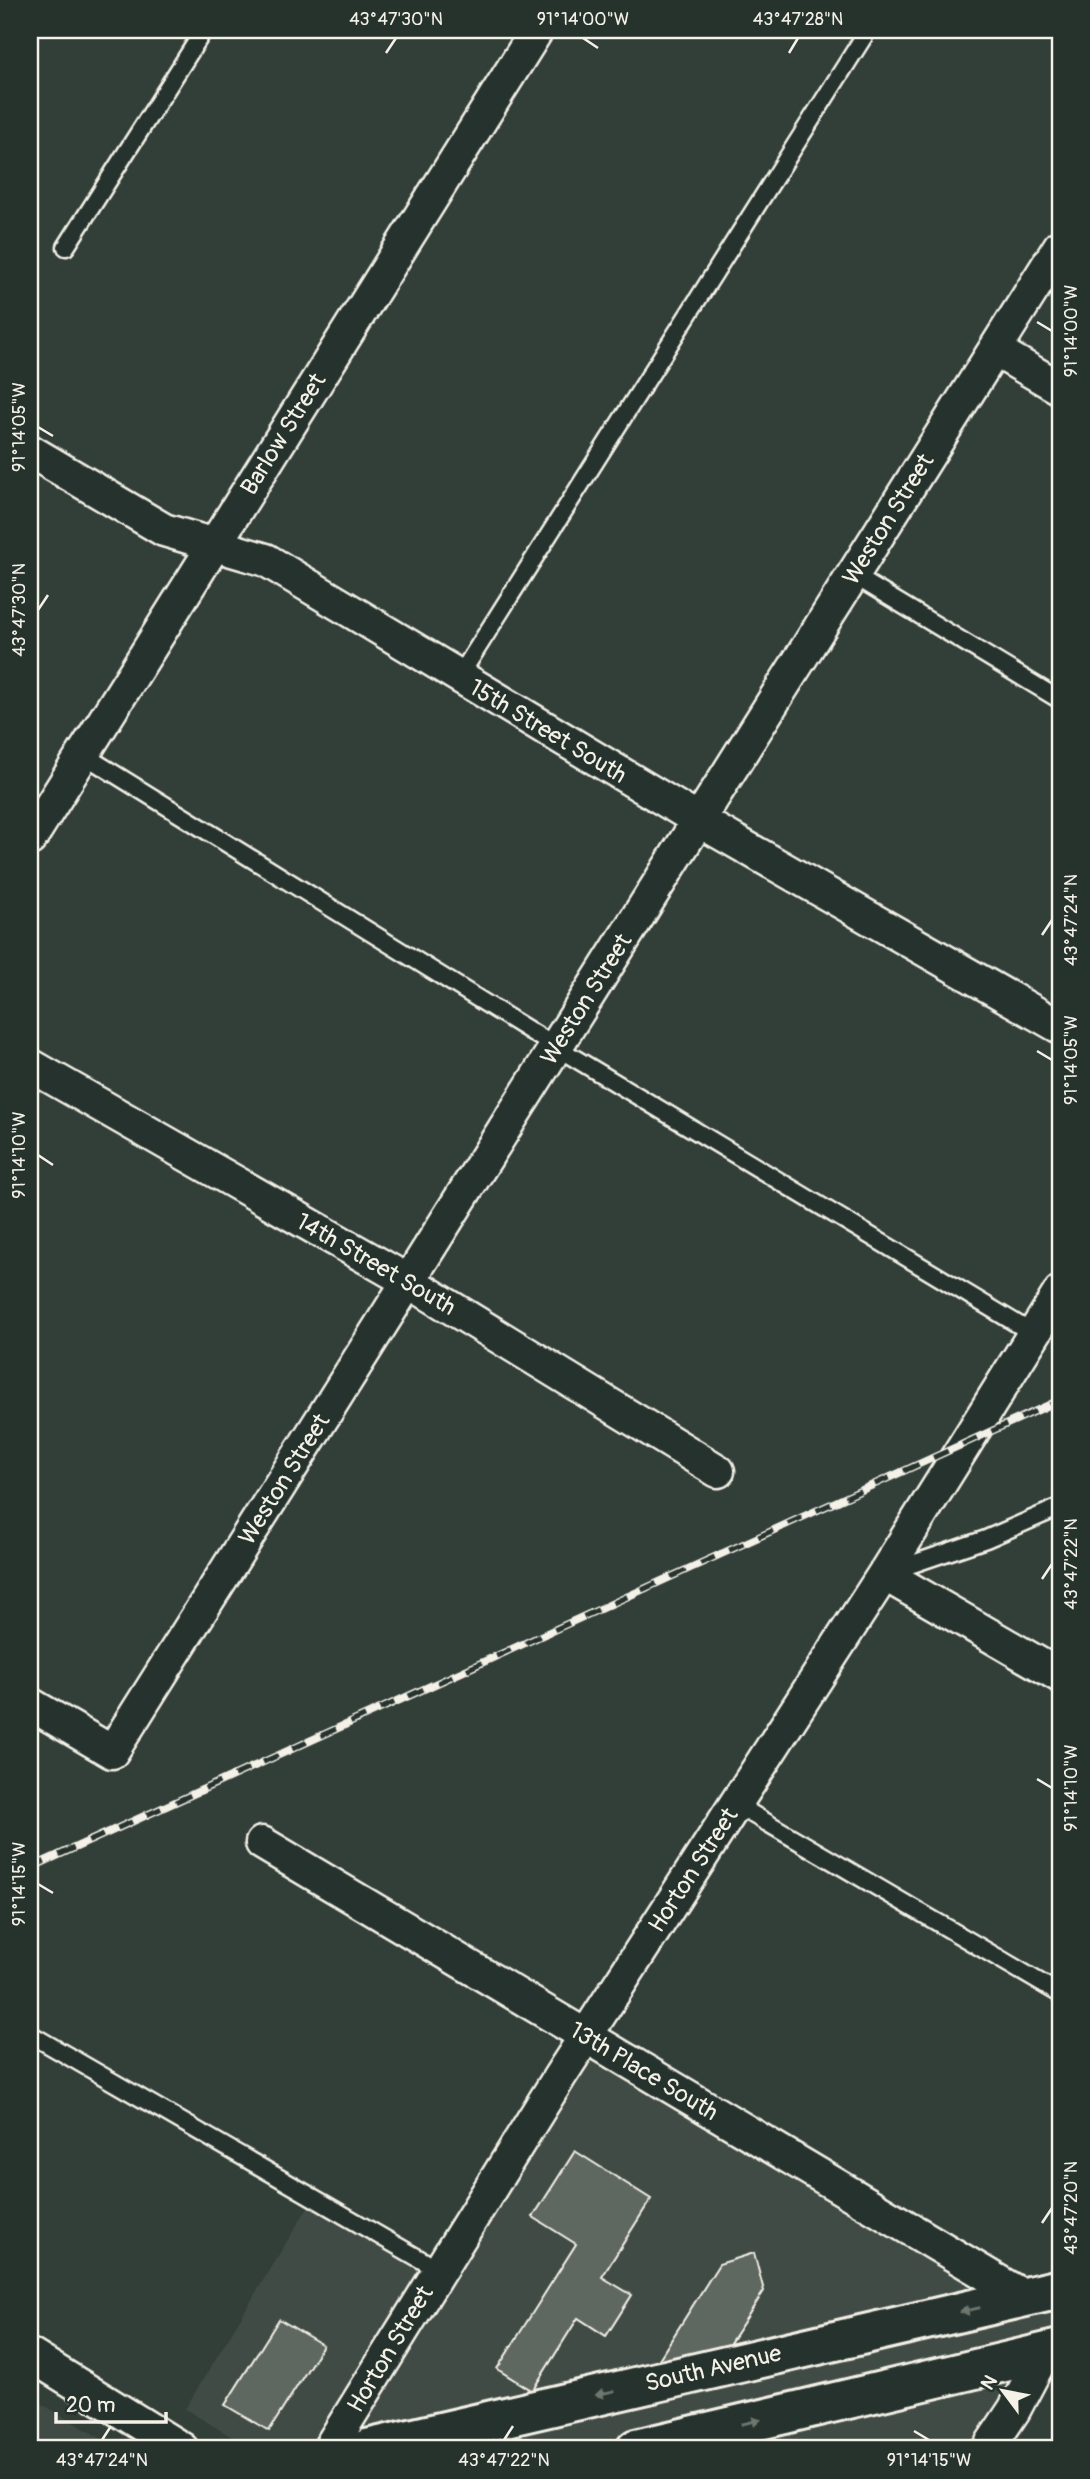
<svg xmlns="http://www.w3.org/2000/svg" width="1090" height="2479" font-family="Pangolin,sans-serif">
	<rect width="100%" height="100%" fill="#323e38"/>
	<filter id="ink" filterUnits="userSpaceOnUse"><feTurbulence type="fractalNoise" baseFrequency=".0143" numOctaves="2"/><feDisplacementMap in="SourceGraphic" scale="14" xChannelSelector="R" yChannelSelector="G"/><feConvolveMatrix kernelMatrix="1 2 1 2 8 2 1 2 1" color-interpolation-filters="sRGB"/></filter>
	<g filter="url(#ink)">
		<path fill="#404b44" d="M586 2037 1060 2318V2329L985 2449H252L185 2409 314 2197 438 2269Z
			M30 2397 119 2449H30Z"/>
		<path fill="#5f6861" stroke="#f4f1e8" stroke-width="2" d="M575 2151 651 2199 602 2277 632 2295 606 2336 578 2318 532 2391 497 2369 576 2244 533 2217Z
			M754 2253 764 2291 728 2346 656 2364 719 2264Z
			M279 2319 323 2345 269 2431 225 2405Z"/>
		<g fill="none" stroke-linecap="round" stroke-linejoin="round">
			<g stroke="#f4f1e8" stroke-width="21">
				<path id="lane" d="M66 247 204 30
					M853 575 1060 700
					M459 677 868 30
					M84 755 556 1047 1034 1334
					M889 1572 986 1539 1060 1507
					M735 1804 1060 1994
					M30 2034 439 2270"/>
			</g>
			<g stroke="#f4f1e8" stroke-width="37">
				<path id="street" d="M995 350 1060 388
					M30 451 164 530 266 560 698 820 1060 1027
					M30 839 537 30
					M30 1065 408 1281 718 1471
					M884 1574 1060 1676
					M30 1704 112 1752 1060 246
					M262 1843 1026 2298
					M30 2355 182 2449
					M329 2449 560 2076 884 1574 1060 1292
					M988 2449 1014 2410 1044 2353"/>
			</g>
			<g stroke="#f4f1e8" stroke-width="44">
				<path id="highway" d="M367 2449 1060 2289
					M636 2449 1060 2349"/>
			</g>
			<use href="#lane" stroke="#26332d" stroke-width="16"/>
			<use href="#street" stroke="#26332d" stroke-width="32"/>
			<use href="#highway" stroke="#26332d" stroke-width="38"/>
			<g stroke="#f4f1e8" stroke-width="8">
				<path id="rail" d="M30 1868 1060 1400"/>
			</g>
			<use href="#rail" stroke="#26332d" stroke-width="5" stroke-dasharray="16" stroke-linecap="butt"/>
		</g>
		<defs><path id="oneway-solid" d="M-6-.8H1V-3.2L6.5 0L1 3.2V.8H-6Z" transform="scale(1.75)"/></defs>
		<g fill="#6e766e">
			<use href="#oneway-solid" transform="translate(970 2310) rotate(167)"/>
			<use href="#oneway-solid" transform="translate(605 2393) rotate(167)"/>
			<use href="#oneway-solid" transform="translate(751 2422) rotate(-13)"/>
		</g>
	</g>
	<path fill="none" stroke="#f4f1e8" stroke-width="2.5" d="M583 38 598 48M386 53 396 38M789 53 798 38M1037 322 1052 331M38 427 53 436M38 610 48 595M1042 935 1052 920M1037 1051 1052 1060M38 1155 53 1165M1042 1579 1052 1564M1037 1779 1052 1788M38 1884 53 1893M1042 2223 1052 2208M914 2431 929 2440M102 2440 111 2426M504 2440 513 2426"/>
	<g text-anchor="middle" stroke-width="5" stroke-linejoin="round" paint-order="stroke">
		<g font-size="24" fill="#f4f1e8" stroke="#26332d">
			<text transform="translate(283 434) rotate(-58)" y="8">Barlow Street</text>
			<text transform="translate(888 519) rotate(-58)" y="8">Weston Street</text>
			<text transform="translate(548 731) rotate(31)" y="8">15th Street South</text>
			<text transform="translate(586 999) rotate(-58)" y="8">Weston Street</text>
			<text transform="translate(376 1264) rotate(30)" y="8">14th Street South</text>
			<text transform="translate(284 1479) rotate(-58)" y="8">Weston Street</text>
			<text transform="translate(693 1870) rotate(-57)" y="8">Horton Street</text>
			<text transform="translate(644 2071) rotate(31)" y="8">13th Place South</text>
			<text transform="translate(390 2349) rotate(-59)" y="8">Horton Street</text>
			<text transform="translate(713 2368) rotate(-13)" y="8">South Avenue</text>
		</g>
	</g>
	<rect width="1090" height="2479" fill="none" stroke="#26332d" stroke-width="77"/>
	<g transform="translate(1003 2391) rotate(302)" stroke="#26332d" stroke-width="5" paint-order="stroke">
	<path d="M0-5L12 26L0 18L-12 26Z" fill="#f4f1e8"/>
	<text y="-10" font-size="19" font-weight="bold" text-anchor="middle" fill="#f4f1e8">N</text>
	</g>
	<path d="M56 2412v10h110v-10" fill="none" stroke="#f4f1e8" stroke-width="3.5"/>
	<text x="66" y="2412" font-size="21" fill="#f4f1e8" stroke="#26332d" stroke-width="5" paint-order="stroke">20 m</text>
	<rect x="38" y="38" width="1014" height="2402" fill="none" stroke="#f4f1e8" stroke-width="2.5"/>
	<g font-size="18" text-anchor="middle" fill="#f4f1e8">
		<text x="396" y="25">43°47'30"N</text>
		<text x="583" y="25">91°14'00"W</text>
		<text x="798" y="25">43°47'28"N</text>
		<text transform="translate(1071 331) rotate(-90)" y="6">91°14'00"W</text>
		<text transform="translate(19 427) rotate(-90)" y="6">91°14'05"W</text>
		<text transform="translate(19 610) rotate(-90)" y="6">43°47'30"N</text>
		<text transform="translate(1071 920) rotate(-90)" y="6">43°47'24"N</text>
		<text transform="translate(1071 1060) rotate(-90)" y="6">91°14'05"W</text>
		<text transform="translate(19 1155) rotate(-90)" y="6">91°14'10"W</text>
		<text transform="translate(1071 1564) rotate(-90)" y="6">43°47'22"N</text>
		<text transform="translate(1071 1788) rotate(-90)" y="6">91°14'10"W</text>
		<text transform="translate(19 1884) rotate(-90)" y="6">91°14'15"W</text>
		<text transform="translate(1071 2208) rotate(-90)" y="6">43°47'20"N</text>
		<text x="102" y="2466">43°47'24"N</text>
		<text x="504" y="2466">43°47'22"N</text>
		<text x="929" y="2466">91°14'15"W</text>
	</g>
</svg>
